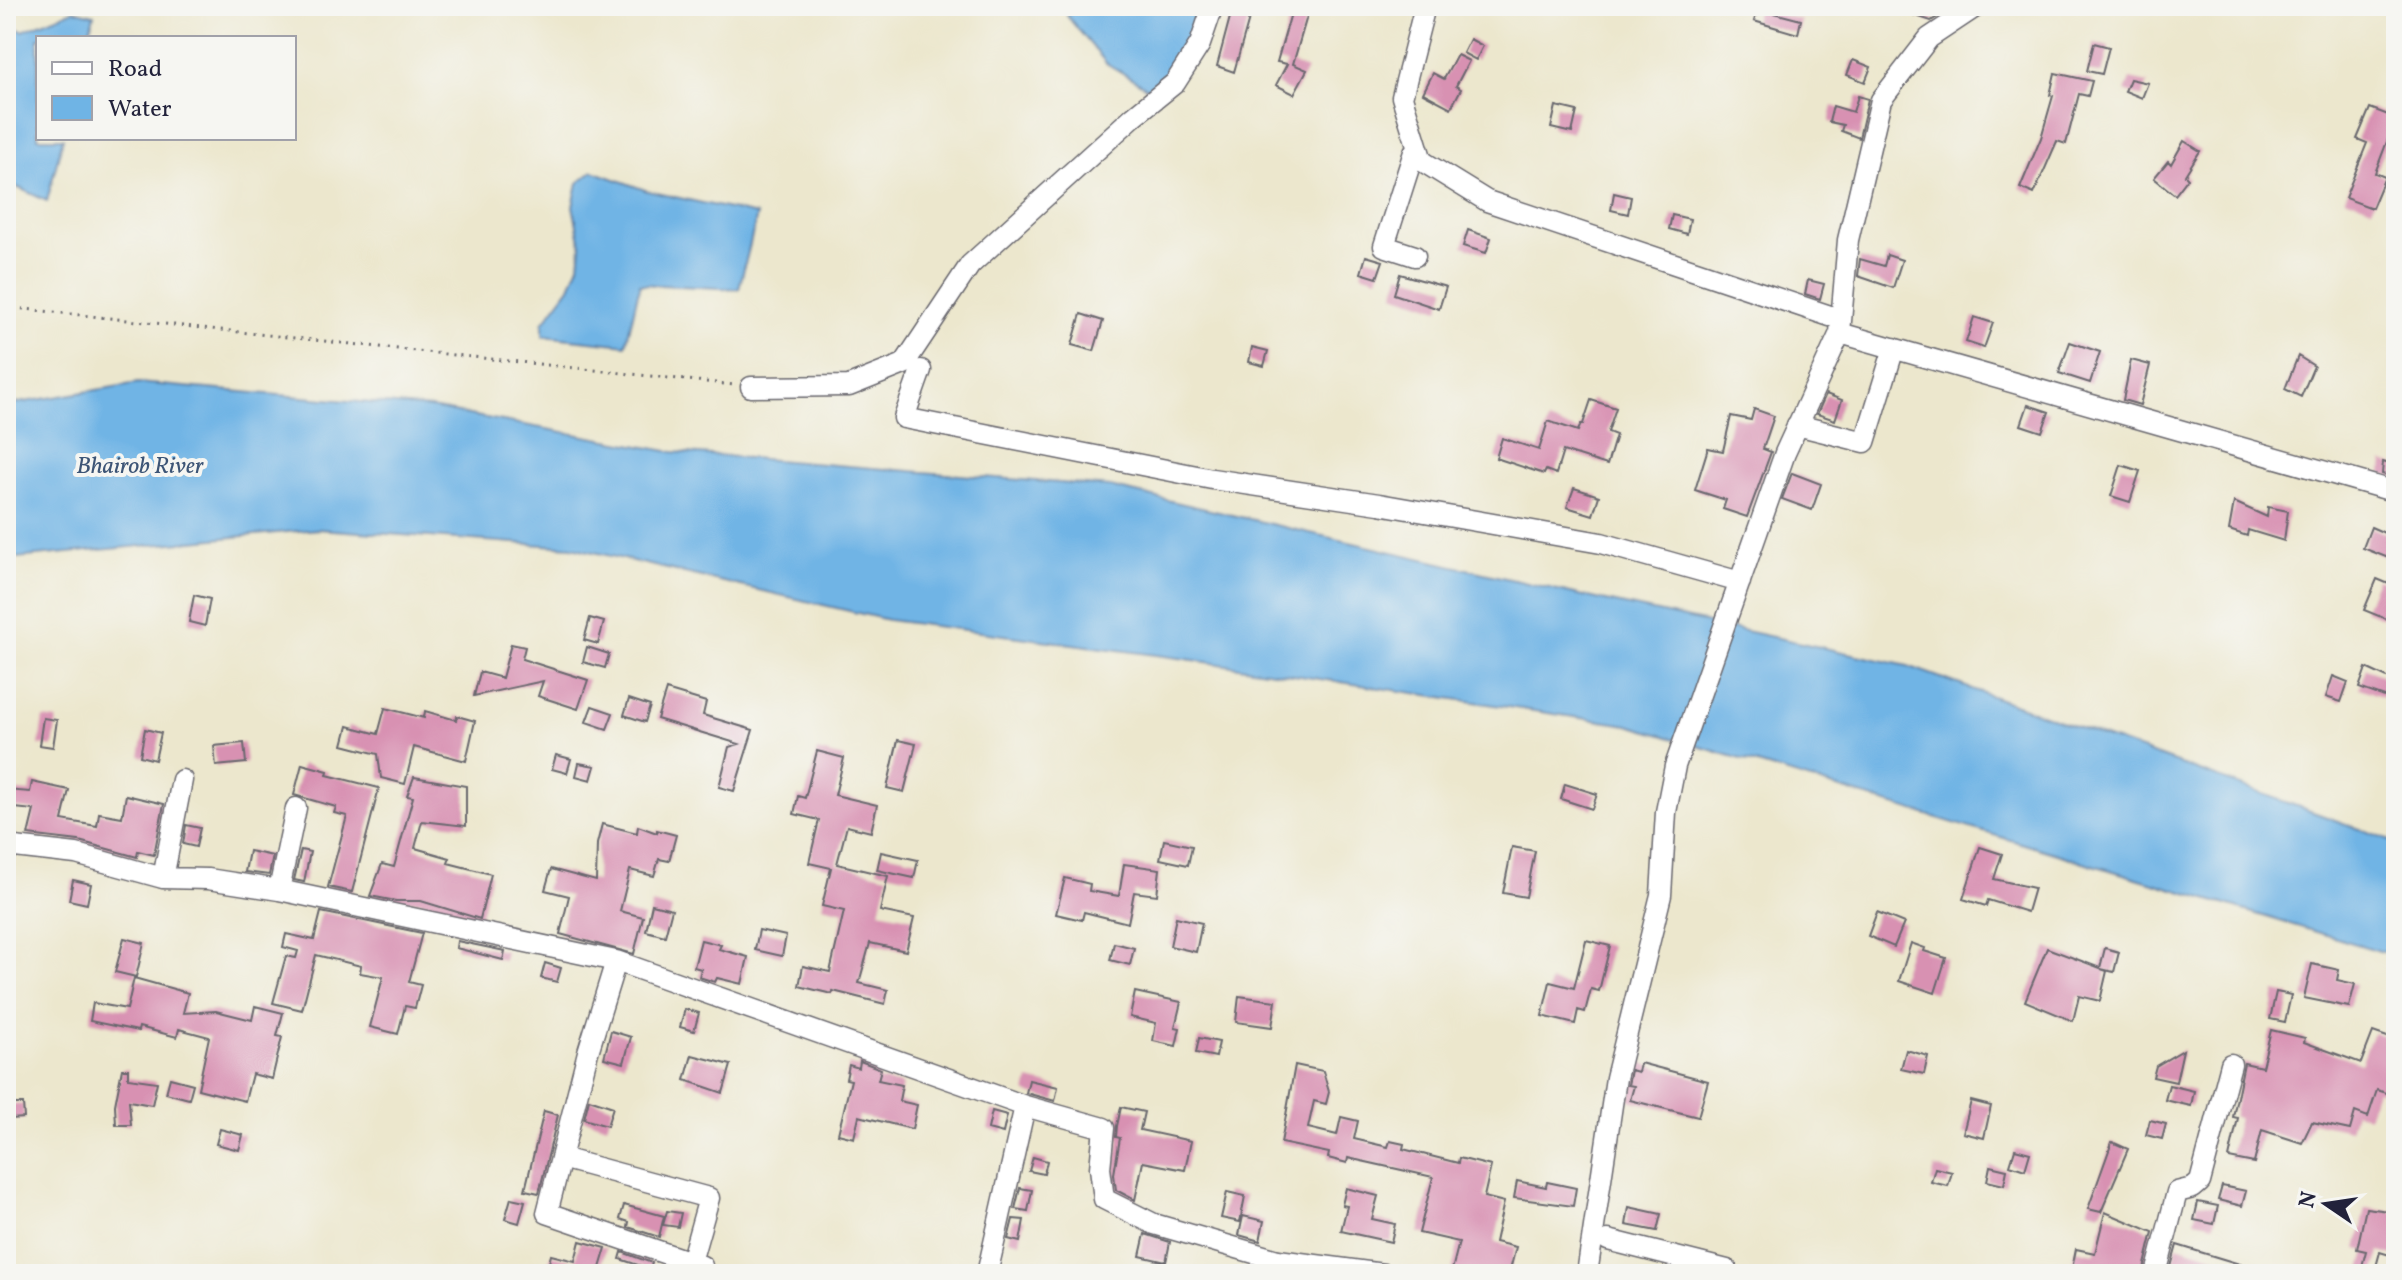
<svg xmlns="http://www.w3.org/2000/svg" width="2402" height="1280" font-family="Vollkorn,serif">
	<rect width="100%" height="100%" fill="#f6f6f2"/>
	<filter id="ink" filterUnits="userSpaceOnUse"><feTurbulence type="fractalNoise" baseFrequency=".0125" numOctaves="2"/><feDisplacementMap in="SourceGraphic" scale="16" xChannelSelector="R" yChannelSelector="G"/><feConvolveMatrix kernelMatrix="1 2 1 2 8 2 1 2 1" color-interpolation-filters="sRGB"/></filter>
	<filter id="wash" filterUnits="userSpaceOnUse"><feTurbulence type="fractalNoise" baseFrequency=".006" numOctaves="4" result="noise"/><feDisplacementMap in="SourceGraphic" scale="32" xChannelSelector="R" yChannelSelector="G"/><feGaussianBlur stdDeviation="1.8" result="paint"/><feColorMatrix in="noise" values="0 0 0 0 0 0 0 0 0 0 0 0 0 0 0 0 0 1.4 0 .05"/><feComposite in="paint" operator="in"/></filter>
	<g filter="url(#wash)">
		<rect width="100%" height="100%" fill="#ece7cd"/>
		<path fill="#6fb4e5" stroke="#486b90" stroke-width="2" d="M1073 6H1197C1195 49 1180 62 1148 88L1106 63 1067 16Z
			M74 10 94 15 88 38H38V138H63L47 201 6 182V25L23 31Z
			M593 171 648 191 757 215 739 289 640 284 626 345 543 336V323L570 287 579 265 581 245 573 206 578 183Z
			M138 383 431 408 673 452 1110 487 1597 599 1908 666 2396 842V956L1628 725 1179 658 888 620 572 547 318 529 6 559V405Z"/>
		<g id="blocks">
			<path fill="#d891b2" d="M1233 6 1251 12 1234 72 1217 66Z
				M1293 6H1310L1293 64 1307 70 1294 94 1276 85 1287 64 1277 62Z
				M1896 6H1941L1937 17 1931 21 1895 9Z
				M1758 9 1801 20 1798 34 1754 21Z
				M1470 39 1483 46 1476 60 1463 53Z
				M2094 43 2109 47 2102 74 2087 71Z
				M1457 55 1469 61 1456 86 1461 89 1451 108 1423 93 1433 73 1444 79Z
				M1853 60 1871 67 1865 82 1847 75Z
				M2055 73 2092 81 2088 96 2079 94 2066 144 2057 141 2034 194 2020 188 2041 138 2053 96 2050 95Z
				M2130 79 2148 83 2142 98 2125 91Z
				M1858 96 1868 99 1859 138 1841 131 1843 125 1829 122 1833 106 1853 112Z
				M1556 106 1577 111 1572 133 1551 128Z
				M2370 108 2396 118 2375 173 2385 177 2372 208 2345 198 2367 143 2357 139Z
				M2184 141 2200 151 2185 175 2188 178 2175 195 2154 178 2168 161 2171 164Z
				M1614 193 1631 197 1628 214 1611 210Z
				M1672 215 1690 219 1687 234 1669 229Z
				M1468 230 1491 238 1486 253 1463 246Z
				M1887 255 1902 260 1893 288 1858 276 1860 259 1884 266Z
				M1366 256 1383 261 1377 278 1361 273Z
				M1400 274 1446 287 1439 309 1394 294Z
				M1808 280 1824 284 1820 299 1805 294Z
				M1081 314 1103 321 1094 351 1072 345Z
				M1974 317 1993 323 1984 348 1966 342Z
				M2070 342 2100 352 2090 383 2059 373Z
				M1252 347 1268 351 1264 366 1249 362Z
				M2298 356 2314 366 2301 397 2285 389Z
				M2131 360 2150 365 2140 405 2123 400Z
				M1826 394 1842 400 1835 420 1817 414Z
				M1591 400 1616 408 1608 432 1616 435 1607 465 1563 451 1556 474 1546 470 1544 474 1496 458 1502 438 1539 450 1548 421 1578 431 1581 424H1583Z
				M2028 405 2049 412 2042 432 2021 425Z
				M1754 409 1774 416 1763 449 1771 452 1747 517 1723 509 1726 500 1695 490 1708 448 1723 451 1731 416 1751 420Z
				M2383 462 2396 466V478L2382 474Z
				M2121 465 2140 471 2130 502 2111 496Z
				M1792 473 1821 484 1812 510 1782 499Z
				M1574 488 1599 496 1593 515 1567 507Z
				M2234 502 2267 517 2268 507 2288 511 2284 541 2248 530 2247 536 2229 530Z
				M2371 527 2396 538V561L2363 548Z
				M2377 579 2396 587V608L2391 621 2364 610Z
				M194 595 210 599 205 626 189 622Z
				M590 618 604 622 598 644 584 640Z
				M511 644 525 647 522 659 588 680 578 709 538 696 543 681 474 696 480 672 502 678Z
				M587 647 609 654 605 668 583 662Z
				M2366 668 2396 682V701L2359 688Z
				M2333 676 2348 682 2341 702 2326 697Z
				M666 690 706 702 703 715 753 730 734 791 719 787 729 747 739 744 657 719Z
				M629 699 650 706 645 722 624 715Z
				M592 706 613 713 607 729 586 722Z
				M385 708 424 718 425 711 456 720 457 716 475 721 466 761 414 747 405 784 381 778 378 754 343 745 348 726 378 734Z
				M43 718 57 720 53 747 39 745Z
				M145 729 161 733 155 760 140 756Z
				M898 740 916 744 904 792 887 788Z
				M244 743 246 763 216 766 214 746Z
				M817 751 844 758 835 795 877 805 871 832 847 826 837 864 888 876 880 911 914 918 906 951 870 943 859 983 888 990 885 1004 833 991 832 994 799 986 803 966 830 972 844 911 822 906 831 868 809 863 819 820 794 814 798 796 805 798Z
				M556 755 571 759 567 773 552 769Z
				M579 763 595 766 591 780 576 776Z
				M302 764 328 771 327 775 379 788 352 892 328 887 347 816 334 813 336 807 294 795Z
				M414 777 466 786V826L422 821 415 848 450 858 448 863 491 874 480 919 421 901H396L370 896 382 864 394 867 413 797 407 796Z
				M32 782 69 790 62 820 97 826 99 813 122 817 126 795 164 804 154 855 138 851 137 857 79 841 28 835 34 810 6 807V790L30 792Z
				M1565 784 1597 794 1592 809 1561 799Z
				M602 824 637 833 638 826 657 833V830L676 835 669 861 659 859 654 876 630 870 620 911 643 917 634 954 560 934 569 896 545 890 551 869 596 881 597 844Z
				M186 825 200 828 196 847 183 844Z
				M1164 840 1192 846 1188 865 1160 859Z
				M1512 847 1535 851 1526 897 1503 893Z
				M1980 847 2002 854 1994 879 2034 888 2027 912 1988 900 1986 906 1963 899Z
				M301 850 310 852 304 882 294 880Z
				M249 851 273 856 269 875 245 872Z
				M881 852 918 860 914 878 877 870Z
				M1124 864 1160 869 1157 895 1134 892 1128 923 1084 912 1082 920 1056 914 1065 878 1090 884 1089 891 1119 896Z
				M73 880 91 884 87 904 69 900Z
				M652 904 672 909 665 936 646 931Z
				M321 912 422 933 409 982 421 985 415 1008 405 1006 398 1034 370 1027 383 977 360 973 361 966 316 955 302 1010 273 1003 286 956 296 958 298 951 283 947 286 934 314 940Z
				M1877 912 1904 923 1894 947 1868 936Z
				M1176 917 1202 923 1196 952 1170 946Z
				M759 930 786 936 782 956 755 950Z
				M124 938 144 943 136 977 115 972Z
				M701 940 721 945 719 949 748 957 742 984 717 978 715 982 699 977 701 969 694 967Z
				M1586 940 1610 946 1599 991 1591 989 1585 1012 1578 1010 1575 1024 1542 1016 1550 982 1574 988Z
				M457 941 505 951 503 960 456 948Z
				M1114 943 1134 948 1130 965 1110 960Z
				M1911 943 1925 948 1924 951 1946 958 1935 993 1899 981Z
				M2047 948 2100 968 2105 948 2119 952 2114 972 2101 969 2107 971 2100 1001 2079 996 2073 1021 2025 1001Z
				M545 963 561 968 557 982 541 978Z
				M2312 964 2339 970 2337 980 2355 984 2349 1007 2304 998Z
				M134 978 188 993 183 1013 216 1011 252 1020 255 1006 283 1013 277 1036 282 1037 272 1079 252 1074 245 1101 198 1089 209 1037 179 1029 177 1037 139 1027 138 1031 90 1021 93 1003 127 1009Z
				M1135 992 1181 1002 1175 1027 1180 1028 1176 1046 1153 1041 1156 1023 1130 1017Z
				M2276 992 2291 995 2285 1022 2270 1019Z
				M1239 996 1276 1001 1272 1027 1236 1022Z
				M685 1009 699 1013 694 1031 680 1027Z
				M2271 1030 2305 1038 2304 1042 2361 1063 2373 1032 2396 1040V1096L2377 1090 2368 1117 2355 1112 2350 1130 2312 1122 2302 1143 2262 1130 2254 1163 2229 1158 2238 1118 2233 1117 2244 1063 2262 1067Z
				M611 1031 631 1037 624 1063 604 1058Z
				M1199 1038 1219 1042 1216 1057 1196 1053Z
				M1906 1050 1928 1056 1924 1074 1901 1069Z
				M2183 1050 2176 1082 2153 1077 2156 1066Z
				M692 1055 731 1065 723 1093 685 1080Z
				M860 1061 881 1069 878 1080 902 1085 899 1101 917 1105 912 1129 859 1116 854 1138 838 1134 851 1080 846 1079 849 1065 859 1068Z
				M1640 1063 1708 1081 1698 1117 1630 1100 1634 1086 1628 1085 1631 1070 1638 1072Z
				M1295 1065 1323 1071 1329 1092 1326 1104 1314 1101 1308 1128 1337 1135 1341 1117 1358 1121 1354 1139 1388 1147 1390 1141 1404 1144 1403 1149 1458 1163 1459 1158 1491 1166 1484 1197 1504 1202 1495 1242 1516 1247 1509 1274H1451L1459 1242 1419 1233 1433 1177 1348 1158 1347 1163 1328 1158 1329 1153 1281 1143Z
				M122 1069H128V1078L157 1082 152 1105 129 1101 131 1125H116L115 1105Z
				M170 1078 193 1084 189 1099 166 1093Z
				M1029 1080 1058 1087 1055 1101 1026 1093Z
				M2169 1085 2194 1091 2191 1106 2165 1100Z
				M589 1099 613 1107 607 1126 584 1119Z
				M1971 1101 1991 1106 1984 1138 1963 1133Z
				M9 1104H23L24 1118 10 1119Z
				M1121 1107 1144 1112 1140 1130 1191 1141 1185 1170 1143 1162 1135 1200 1116 1190 1114 1174 1120 1138 1116 1137 1117 1126Z
				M544 1111 558 1115 539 1193 525 1190Z
				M992 1111 1007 1115 1003 1133 988 1129Z
				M2150 1120 2166 1124 2162 1139 2146 1135Z
				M220 1129 243 1135 239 1150 216 1144Z
				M2112 1142 2128 1149 2101 1212 2088 1209Z
				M2015 1149 2030 1153 2025 1170 2010 1165Z
				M1033 1157 1047 1161 1044 1174 1029 1171Z
				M1990 1166 2007 1170 2004 1185 1987 1181Z
				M1935 1168 1952 1172 1948 1186 1931 1182Z
				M1517 1181 1546 1187 1547 1182 1576 1188 1573 1206 1514 1198Z
				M2222 1186 2246 1191 2242 1206 2218 1200Z
				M1020 1188 1032 1190 1028 1211 1015 1209Z
				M1346 1188 1378 1196 1372 1219 1395 1224 1391 1242 1341 1231 1347 1206 1342 1205Z
				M1227 1192 1245 1196 1240 1222 1221 1218Z
				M511 1198 525 1201 519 1223 505 1219Z
				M2198 1202 2218 1206 2214 1224 2194 1220Z
				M624 1205 664 1216 659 1237 628 1227 629 1222 620 1219Z
				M1629 1207 1661 1214 1657 1231 1626 1225Z
				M2366 1208 2396 1212V1257L2380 1252 2374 1274H2360L2366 1251 2357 1249Z
				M667 1211 681 1213 678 1227 663 1225Z
				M2105 1212 2153 1232 2143 1273 2130 1270 2129 1274H2071L2076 1249 2095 1253Z
				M1243 1216 1264 1221 1260 1241 1239 1235Z
				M1013 1219 1024 1220 1020 1242 1008 1239Z
				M1145 1234 1170 1242 1166 1262 1140 1256Z
				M580 1241 606 1248 600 1268 604 1269V1274H546L551 1255 575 1261Z
				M2177 1245 2256 1269 2255 1274H2169Z
				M622 1252 652 1263 650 1269 620 1259Z"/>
		</g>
	</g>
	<g filter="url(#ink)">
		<use href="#blocks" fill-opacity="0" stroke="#69676e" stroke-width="2"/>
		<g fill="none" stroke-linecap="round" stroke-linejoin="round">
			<g stroke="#69676e" stroke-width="23">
				<path id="minor" d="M1425 6 1402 97 1422 161 1487 201 1830 316
					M1414 152 1384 246 1415 256
					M1840 333 2396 492
					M921 370 904 418 1212 479 1379 504 1601 543 1740 582
					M751 387 849 386 904 364 970 265 1134 116 1175 83 1200 44 1213 6
					M1797 425 1865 442 1894 348
					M6 846 76 854 163 878 208 879 279 890 616 961 1025 1106
					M163 878 182 780
					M279 890 296 808
					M616 961 588 1052 547 1213 702 1266 699 1274
					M561 1158 709 1198 691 1262
					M1608 1240 1727 1270
					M987 1274 1025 1106 1104 1128 1100 1168 1104 1199 1154 1224 1278 1260 1383 1274
					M1587 1274 1616 1078 1661 895 1666 812 1675 766 1785 453 1840 333 1848 240 1881 100 1929 38 1977 6
					M2156 1274 2177 1192 2193 1188 2200 1182 2231 1064"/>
			</g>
			<path stroke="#69676e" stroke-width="3" stroke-dasharray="2 6" stroke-linecap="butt" d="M6 307 734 385"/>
			<use href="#minor" stroke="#fff" stroke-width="20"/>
		</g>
	</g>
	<g text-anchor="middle" stroke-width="8" stroke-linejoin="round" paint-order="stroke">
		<g font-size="24" font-style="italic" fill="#3d5576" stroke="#f6f6f2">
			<text x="140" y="473">Bhairob River</text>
		</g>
	</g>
	<rect width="2402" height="1280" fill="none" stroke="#f6f6f2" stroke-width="32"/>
	<rect x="36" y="36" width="260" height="104" fill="#f6f6f2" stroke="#a1a1a9" stroke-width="2"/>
	<rect x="52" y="62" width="40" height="12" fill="#ffffff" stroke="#a1a1a9" stroke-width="2"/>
	<text x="108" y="76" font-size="24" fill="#22223b">Road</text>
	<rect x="52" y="96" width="40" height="24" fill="#6fb4e5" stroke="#a1a1a9" stroke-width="2"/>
	<text x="108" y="116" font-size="24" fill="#22223b">Water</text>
	<g transform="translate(2326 1204) rotate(283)" stroke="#f6f6f2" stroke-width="6" paint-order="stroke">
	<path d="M0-6L14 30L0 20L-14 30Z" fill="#22223b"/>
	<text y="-12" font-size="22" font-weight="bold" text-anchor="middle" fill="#22223b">N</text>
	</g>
</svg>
